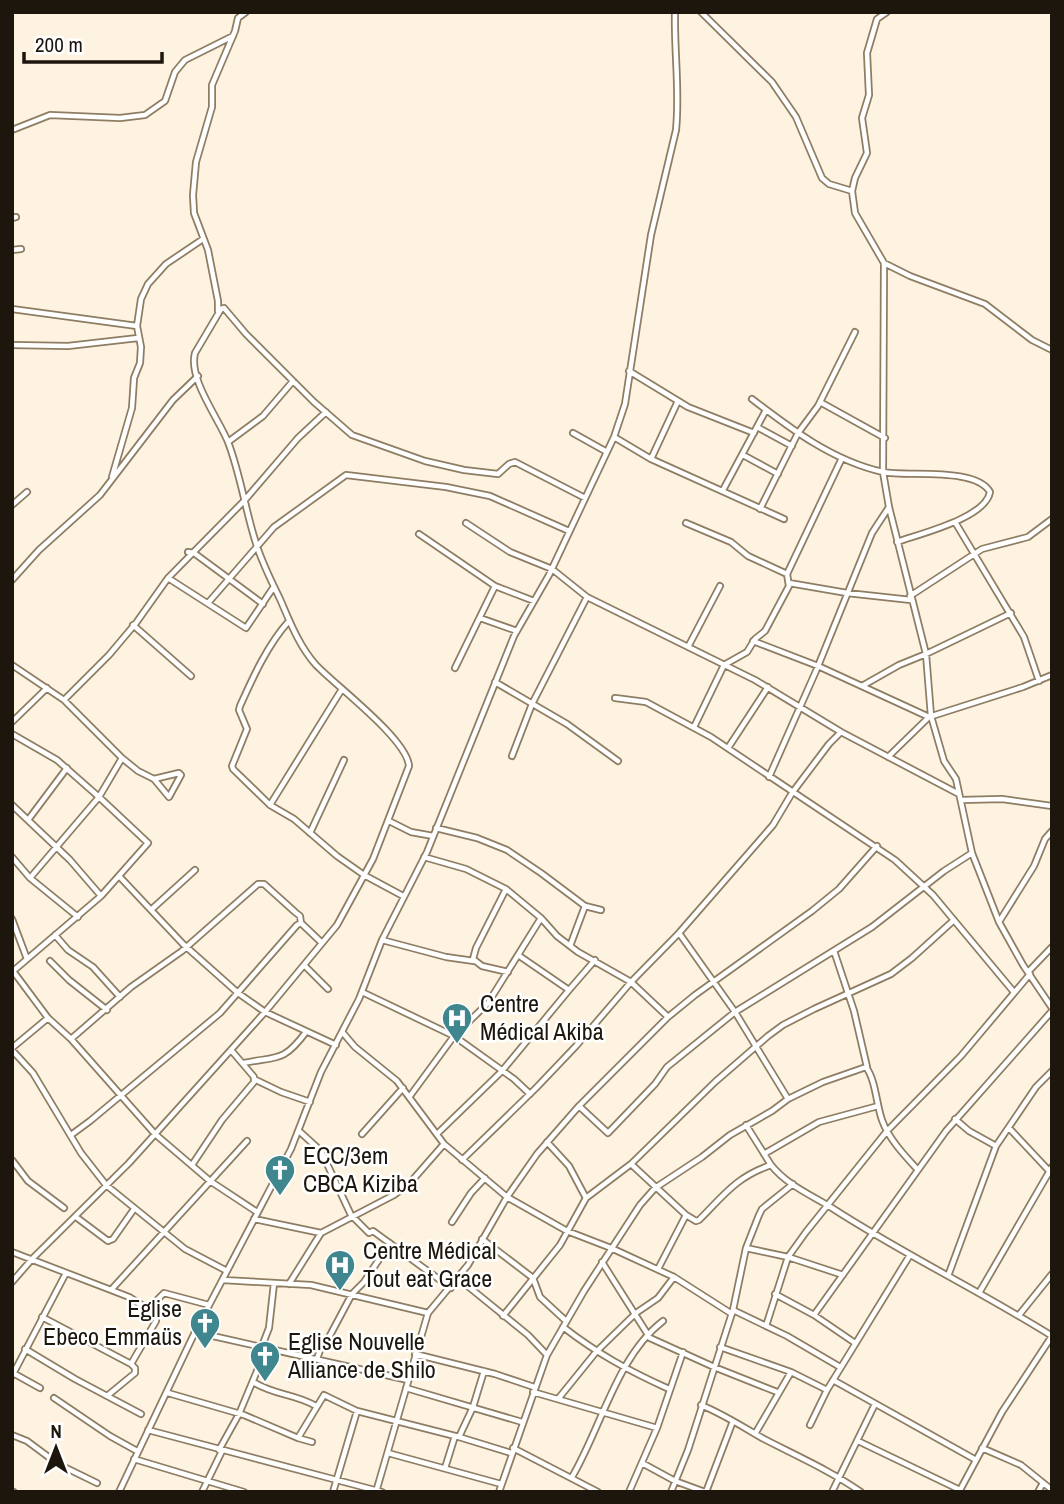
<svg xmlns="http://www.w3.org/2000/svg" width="1064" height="1504" font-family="'Archivo Narrow',sans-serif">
	<rect width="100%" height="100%" fill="#fef3e1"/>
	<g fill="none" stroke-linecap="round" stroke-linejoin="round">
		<g stroke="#8e7d63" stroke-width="8">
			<path id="minor" d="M701 12 772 82 796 117 822 178 829 184 852 191
				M887 12 877 19 867 53 869 95 862 118 867 153 855 178 852 191 855 213 884 263 883 472 889 507 926 654 931 716 944 761 956 779 972 853 999 922 1023 965 1052 1008
				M12 130 50 115 120 118 145 115 165 101 175 72 185 60 233 36
				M12 218 16 217
				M12 250 21 249
				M884 263 910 276 985 304 1032 340 1052 350
				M12 309 137 326
				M218 311V301L208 250 194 213 193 195 196 162 212 107V85L235 31 238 18 246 12
				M12 345 68 346 138 338
				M629 371 688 407 754 433
				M752 399C791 429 833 461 883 472 909 477 976 467 990 492 986 518 919 534 897 542
				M820 402 885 438
				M757 427 792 446
				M573 433 607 452
				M614 437 651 459 784 519
				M228 442 263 416 293 381
				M743 455 778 474
				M651 459 678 401
				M112 477 132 408 134 378 140 363 141 347 137 326 141 299 148 284 166 264 203 239
				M723 490 766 410
				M12 505 27 492
				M760 509 798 433 818 406 855 332
				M955 522 1024 637 1039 681
				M466 523 510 552 552 569 587 597 755 680 841 732 957 793
				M686 523 731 542 748 556 787 574
				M419 534 495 586 534 601
				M188 552 194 553 263 604
				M168 578 246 628 273 588
				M12 580 39 550 100 495 173 400 198 376
				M789 583 847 593 911 600
				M910 596 982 549 1028 537 1052 519
				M208 603 274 527 346 475 446 487 490 496 569 531
				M480 618 517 631
				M289 621C268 644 253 677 240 706L239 710 247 729 232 766 233 769 270 805 294 819 337 856 364 875 403 896
				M133 625 191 676
				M753 641 818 666 929 717
				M688 647 720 586
				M12 665 64 700 122 758 99 797 148 843 101 896 12 972
				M455 668 495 586
				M495 682 567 724 618 761
				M862 686 899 665 926 654 1011 613
				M615 698 646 702 711 737 895 860 933 895 1013 991
				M64 700 109 655 136 623 168 578 244 501 298 438 326 412
				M12 722 47 688
				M694 727 724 665 747 652 755 639 765 631 789 586 787 574 842 458
				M12 734 57 760 99 797 30 878
				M728 748 768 687
				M512 756 532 704 587 597
				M888 757 929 717 1023 687 1052 675
				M122 758 138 771 154 779 169 797 181 775 179 773 154 779
				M769 777 816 671 872 533 889 507
				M961 800 1002 799 1052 806
				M12 805 70 860 101 896
				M270 805 342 689
				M28 820 67 768
				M389 821 411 832 433 836
				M436 828 477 838 507 850 541 873 585 906 601 910
				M310 833 344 760
				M12 857 30 878 78 917
				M424 857 466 869 506 889 541 918 557 936 578 952 631 982 668 1017
				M119 876 183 944 238 993 265 1012 336 1045
				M506 889 476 948 473 959 482 966 508 972
				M152 909 195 870
				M12 919 27 959
				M999 922 1034 866 1045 839 1052 831
				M679 933 735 1012 788 1099
				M55 935 68 950 93 967 120 997
				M382 940 446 957 474 961
				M570 946 585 906
				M834 951 854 1011 867 1067
				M518 955 569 990 595 960
				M50 961 69 980 107 1010
				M305 966 328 989
				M13 971 48 1018 71 1039 155 1134 210 1181 257 1212
				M1028 972 1052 947
				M362 992 454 1036 514 1079 530 1094
				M343 1033 355 1047 397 1081 444 1144 507 1197 567 1231 611 1248 674 1277 732 1314
				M71 1039 131 987 182 951 258 884H264L295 912 300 916 301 923
				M12 1048 48 1018
				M12 1050 33 1073 81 1153 106 1185 185 1249 227 1271
				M244 1063C277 1056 283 1063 306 1032
				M254 1079 281 1092 310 1102
				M410 1096 454 1036 488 1003 541 918
				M579 1106 608 1133 655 1084 667 1067 735 1012 872 927 944 871 972 853
				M955 1119 969 1131 996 1146 1036 1087 1052 1071
				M746 1125 771 1165
				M1009 1128 1052 1174
				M299 1131 321 1151 351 1215 369 1233 373 1231 451 1288
				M362 1134 403 1088
				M437 1134 502 1071 569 990
				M71 1135 90 1121 220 1013 297 925 301 923 322 943
				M764 1154 819 1122 878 1106
				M12 1160 28 1181 64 1208
				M462 1160 536 1088 576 1046 631 982 679 933 773 825 792 793 829 744 841 732
				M631 1164 686 1215 658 1269
				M192 1165 222 1120 254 1082V1077L231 1050
				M586 1198 631 1164 715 1082 768 1036 783 1025 814 1009 891 974 912 958 954 920
				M686 1215 696 1221 699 1220C724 1195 736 1177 771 1165 787 1185 811 1195 832 1208 903 1254 980 1291 1052 1336
				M76 1217 108 1241 113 1239 134 1209
				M254 1219 321 1233 394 1195 409 1184 444 1144
				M452 1222 471 1193 485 1178
				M482 1239 533 1278 540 1297 566 1321
				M746 1248 788 1257 843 1275
				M12 1252 111 1290 247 1141
				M602 1262 650 1338 714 1367 777 1392
				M948 1276 996 1146
				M459 1279 528 1335 547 1355
				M223 1280 311 1285 428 1313
				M12 1282 33 1258 129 1163 265 1012 337 925 373 859 409 766C407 739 336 686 316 665 299 646 290 622 280 599 271 580 261 561 255 540 245 508 240 473 228 442 219 419 188 379 195 353L221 309 224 308 246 334 314 402 352 435 425 461 464 470 498 474 509 464 515 462 585 498
				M289 1284 321 1233
				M111 1290 129 1297 148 1309 164 1293 209 1305
				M979 1293 1052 1167
				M775 1294 814 1315 855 1343
				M733 1310 787 1336 840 1367
				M814 1315 946 1131 1052 1011
				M1019 1315 1052 1274
				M503 1316 560 1245 586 1198 569 1166 547 1142
				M42 1317 131 1364
				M766 1326 788 1257 806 1232 887 1131 961 1056 1030 974
				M563 1327C598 1354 629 1371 669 1389
				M195 1332 408 1380
				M262 1346 269 1328 274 1283
				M720 1347 791 1372 827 1390 910 1255
				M25 1349 75 1379 141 1414
				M415 1354 495 1374 534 1387
				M317 1359 321 1347 327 1341 352 1294 364 1282 390 1243
				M13 1373 40 1388
				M12 1376 66 1273
				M833 1380 976 1460
				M253 1382C276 1396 293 1393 316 1406
				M406 1388 522 1422
				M533 1392 657 1428
				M168 1393 244 1415 298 1438 312 1442
				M107 1396 135 1373V1368L131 1364 156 1321V1315L148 1309
				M54 1398 110 1436 137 1451
				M558 1399 596 1352 636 1313 658 1298 674 1277
				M701 1405C723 1414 743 1427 764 1439 797 1456 831 1471 861 1492
				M810 1425 827 1390
				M148 1430 382 1492
				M755 1434 791 1372
				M12 1435 27 1441 58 1464 97 1483
				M459 1437 473 1407 484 1371
				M298 1438 324 1395 357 1411
				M858 1441 960 1490
				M513 1448 598 1492
				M982 1448 1021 1465 1052 1490
				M219 1450 239 1414 267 1347
				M388 1453 501 1484
				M134 1459 244 1492
				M642 1463 675 1481 705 1492
				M445 1468 455 1436
				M572 1477C601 1428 617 1356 663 1321
				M12 1491 14 1492
				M119 1492 195 1332 291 1149 321 1072 359 999 382 940 427 852 514 636 549 575 614 437 625 404 651 235 676 130C680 91 674 51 675 12
				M202 1492 222 1451
				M333 1492 357 1411 459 1437 511 1453
				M376 1492 428 1313 468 1265 507 1197 537 1154 579 1106 668 1017 695 995 812 911 839 889 877 846
				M499 1492 547 1355 584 1291 640 1205 655 1188 702 1157 730 1135 772 1111 788 1099 823 1082 866 1067C876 1081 876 1103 882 1120 888 1138 905 1156 918 1170
				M629 1492 657 1428 683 1352
				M671 1492 688 1450 733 1310 746 1248 759 1215 762 1209 793 1184
				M706 1492 733 1421
				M832 1492 875 1404
				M959 1492 1002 1412 1052 1336
				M1038 1492 1043 1483"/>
		</g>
		<use href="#minor" stroke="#fff" stroke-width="4.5"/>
	</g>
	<defs>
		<g id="hospital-pin" transform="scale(1.575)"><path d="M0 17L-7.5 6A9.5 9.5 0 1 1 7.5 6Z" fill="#3f868f" stroke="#fff"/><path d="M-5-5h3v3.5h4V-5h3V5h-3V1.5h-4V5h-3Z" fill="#fff"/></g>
		<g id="church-pin" transform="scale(1.575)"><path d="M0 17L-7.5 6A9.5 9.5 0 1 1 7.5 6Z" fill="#3f868f" stroke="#fff"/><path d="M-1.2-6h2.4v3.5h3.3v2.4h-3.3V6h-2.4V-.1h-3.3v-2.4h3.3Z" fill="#fff"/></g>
	</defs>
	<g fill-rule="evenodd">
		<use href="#hospital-pin" x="457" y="1018"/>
		<use href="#church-pin" x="280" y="1170"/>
		<use href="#hospital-pin" x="340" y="1265"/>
		<use href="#church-pin" x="205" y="1323"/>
		<use href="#church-pin" x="265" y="1356"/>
	</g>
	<g text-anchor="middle" stroke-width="5" stroke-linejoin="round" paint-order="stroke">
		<g font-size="24" fill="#1d160c" stroke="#fff" text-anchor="start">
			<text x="480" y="1012">Centre<tspan x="480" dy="28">Médical Akiba</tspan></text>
			<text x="303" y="1164">ECC/3em<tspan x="303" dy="28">CBCA Kiziba</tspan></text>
			<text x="363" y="1259">Centre Médical<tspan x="363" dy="28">Tout eat Grace</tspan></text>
			<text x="182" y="1317" text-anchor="end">Eglise<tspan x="182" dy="28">Ebeco Emmaüs</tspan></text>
			<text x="288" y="1350">Eglise Nouvelle<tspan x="288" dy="28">Alliance de Shilo</tspan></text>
		</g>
	</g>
	<rect width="1064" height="1504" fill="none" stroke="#1d160c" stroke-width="28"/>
	<g transform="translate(56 1448)" stroke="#ffffff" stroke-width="5" paint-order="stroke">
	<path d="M0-5L12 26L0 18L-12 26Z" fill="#1d160c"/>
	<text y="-10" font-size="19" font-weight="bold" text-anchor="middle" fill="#1d160c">N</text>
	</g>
	<path d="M24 52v10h138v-10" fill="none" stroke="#1d160c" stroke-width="3.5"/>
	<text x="35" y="52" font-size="21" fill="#1d160c" stroke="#ffffff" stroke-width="5" paint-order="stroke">200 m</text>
</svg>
